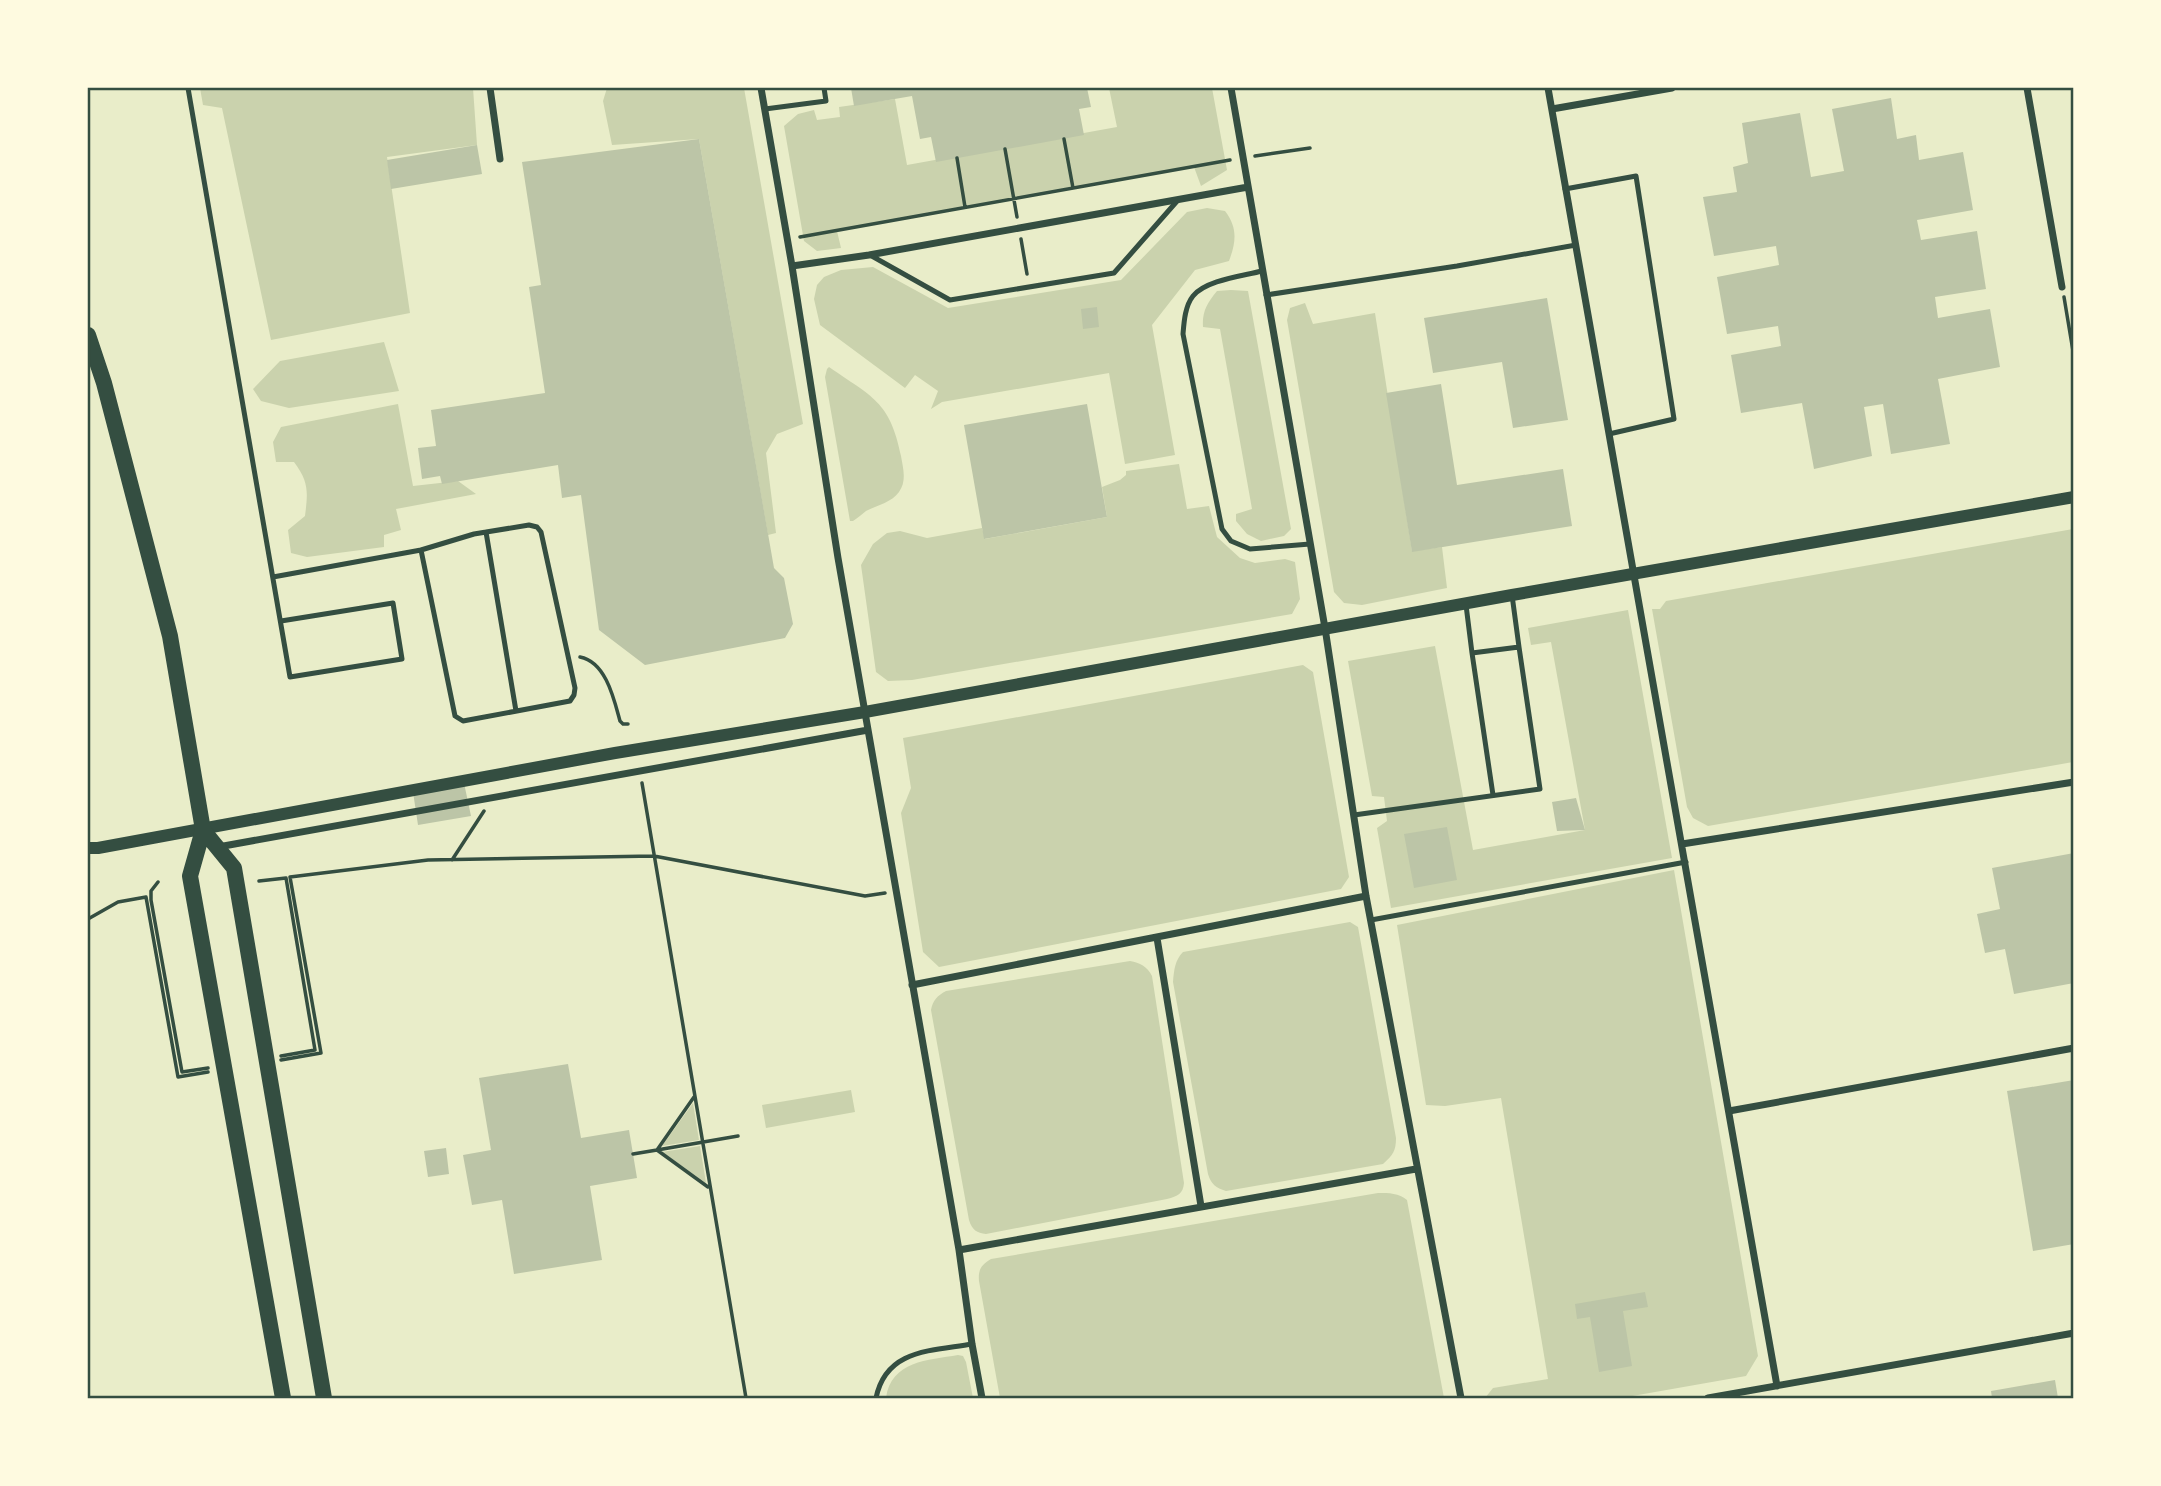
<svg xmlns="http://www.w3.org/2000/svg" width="2161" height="1486" font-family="'Nunito Sans',sans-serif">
	<rect width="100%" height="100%" fill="#e9edc9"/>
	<path fill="#cad2ad" d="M200 88H473L477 145 387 157 410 313 271 340 222 108 203 105Z
		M607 88H744L803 424 777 434 766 453 776 533 768 535 699 139 612 145 603 101Z
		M1109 88H1212L1227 170 1201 186 1194 167 837 231 841 248 817 251 804 241 784 126 798 114 814 110 817 120 840 117 839 107 895 99 907 165 1117 127Z
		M1207 208 1225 211C1238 228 1236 242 1229 261L1195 270 1152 325 1175 455 1125 464 1109 373 942 402 931 409 938 391 915 375 905 388 820 325 814 299 817 285 824 277 841 270 873 267 948 308 1121 280 1187 212Z
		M1231 290 1248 291 1291 529 1284 536 1261 541 1247 534 1236 521V514L1252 509 1220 329 1203 327C1202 312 1207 303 1217 291Z
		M1305 303 1313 324 1375 313 1412 551 1442 547 1447 588 1362 605 1344 603 1334 592 1287 320 1290 308Z
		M384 342 399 391 289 408 261 401 253 389 280 361Z
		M829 367C872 397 890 401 901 456 903 468 907 481 899 492 891 503 877 505 866 511 862 514 858 518 853 521H850L825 377 827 369Z
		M398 404 413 486 458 481 476 494 396 509 401 530 384 535V547L307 557 291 553 288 530 305 516C308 492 309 482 294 462H276L273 442 281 427Z
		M1179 464 1187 509 1209 506 1217 537 1240 558 1255 563 1285 559 1295 562 1300 599 1292 614 912 680 888 681 876 672 861 565 873 544 887 533 900 531 927 538 982 528 985 539 1107 517 1102 487 1120 480 1126 475V471Z
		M2073 529V762L1708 826 1693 818 1687 807 1652 609H1660L1666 601Z
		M1628 610 1672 858 1391 908 1377 828 1387 821 1384 797 1372 796 1348 661 1435 646 1473 850 1585 830 1551 642 1531 645 1528 628Z
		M1303 665 1313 672 1349 877 1341 889 939 967 923 952 901 813 911 788 903 738Z
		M1674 870 1758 1356 1746 1376 1621 1398H1485L1493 1388 1548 1379 1501 1098 1445 1106 1426 1105 1397 925Z
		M1350 922 1358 927 1396 1138C1396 1151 1393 1155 1383 1164L1226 1191C1216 1188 1211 1184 1208 1174L1173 982C1174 970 1175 960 1183 952Z
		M1130 961C1140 963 1147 966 1152 976L1184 1183C1183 1194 1178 1196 1167 1199L986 1234C977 1233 972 1230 969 1220L931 1010C933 1000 937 996 946 991Z
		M851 1090 855 1112 766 1128 762 1105Z
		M693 1103 699 1140 662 1146Z
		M700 1146 706 1183 662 1152Z
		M1378 1193C1389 1193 1399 1193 1407 1200L1444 1398H1000L979 1281C978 1270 981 1265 991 1259Z
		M958 1355 963 1356 966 1362 973 1398H886C891 1361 928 1360 958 1355Z"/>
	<path fill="#bcc5a7" d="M851 88H1087L1091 107 1079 109 1084 135 936 162 931 137 920 139 912 96 854 106Z
		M1891 98 1897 139 1916 135 1919 160 1963 152 1973 210 1917 220 1921 240 1977 231 1986 289 1935 297 1938 318 1990 309 2000 367 1938 379 1950 444 1891 454 1883 404 1864 407 1872 456 1814 469 1802 403 1741 413 1731 355 1781 346 1778 326 1727 334 1717 277 1779 265 1776 246 1714 256 1703 197 1737 192 1733 167 1748 163 1742 123 1800 113 1811 177 1844 171 1832 109Z
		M699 139 774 568 784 578 793 624 785 638 645 665 599 630 581 495 562 498 558 465 442 484 440 476 422 479 418 448 436 446 431 410 545 393 529 287 541 285 522 162Z
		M477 145 482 174 391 189 387 160Z
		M1547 298 1568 420 1513 428 1502 362 1433 373 1424 318Z
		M1097 307 1099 327 1083 329 1081 309Z
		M1441 384 1457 485 1563 469 1572 526 1412 552 1386 393Z
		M1087 404 1107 517 984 539 964 425Z
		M464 783 471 816 418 825 413 792Z
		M1576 798 1585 830 1557 831 1552 802Z
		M1447 827 1457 880 1414 888 1404 834Z
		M2074 853V885L2071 886 2074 901V983L2014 994 2005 949 1985 953 1977 914 2000 909 1992 868Z
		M568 1064 581 1138 629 1130 637 1178 590 1186 602 1260 514 1274 502 1200 472 1205 463 1155 491 1150 479 1078Z
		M2074 1080V1244L2033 1251 2007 1091Z
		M446 1148 449 1174 428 1177 424 1151Z
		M1645 1292 1648 1307 1623 1311 1632 1366 1599 1372 1590 1317 1577 1319 1575 1304Z
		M2055 1380 2058 1398H1992L1991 1391Z"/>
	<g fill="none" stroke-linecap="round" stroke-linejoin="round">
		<path stroke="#344e41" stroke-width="3.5" d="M1064 139 1073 188
			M1005 149 1017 217
			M1255 156 1310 148
			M957 158 965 207
			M800 237 1230 160
			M1021 239 1027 274
			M2064 297 2074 357
			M580 657C606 662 614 699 620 721L623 724H628
			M642 783 746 1398
			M452 860 484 811
			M259 881 286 878 315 1050 281 1056
			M158 882 151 891V900L182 1072 208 1068
			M88 919 118 902 146 897 178 1077 208 1072
			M281 1060 321 1053 290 877 428 860 654 856 865 896 885 893
			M657 1150 738 1136
			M657 1150 694 1097
			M633 1154 657 1150 708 1187"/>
		<path stroke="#344e41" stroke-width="5" d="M188 88 290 677 402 659 393 603 281 621
			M765 109 826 101 824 88
			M1565 189 1636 176 1674 419 1609 434
			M870 255 950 300 1114 273 1178 200
			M1262 271C1243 276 1206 280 1193 296 1185 306 1184 322 1183 334L1222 529 1231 541 1250 549 1310 544
			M1266 295 1457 266 1576 245
			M486 532 516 711
			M273 577 421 550 455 716 463 721 570 701 574 695 575 688 541 532 537 527 529 525 474 534 421 550
			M1466 605 1472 653 1519 647 1512 595
			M1472 653 1493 795
			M1354 815 1540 789 1519 647
			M1371 920 1686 862
			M876 1398C886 1349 931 1351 972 1344"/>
		<path stroke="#344e41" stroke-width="7" d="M490 88 500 159
			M761 88 792 266 838 558 959 1250 972 1344 982 1398
			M1231 88 1325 628 1366 896 1461 1398
			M1548 88 1777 1386
			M2027 88 2062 287
			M1552 109 1672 88
			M792 266 869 255 1248 187
			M1682 844 2074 782
			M218 847 868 730
			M1157 938 1201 1206
			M912 985 1366 896
			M1729 1111 2074 1048
			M959 1250 1416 1169
			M1708 1398 2074 1333"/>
		<path stroke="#344e41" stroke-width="12" d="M88 848H98L615 753 865 712 1512 595 2074 497"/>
		<path stroke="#344e41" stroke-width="16" d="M88 335 104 383 170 636 203 830 190 876 283 1398
			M203 830 234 868 324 1398"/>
	</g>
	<rect width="2161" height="1486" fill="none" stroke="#fefae0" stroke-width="178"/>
	<rect x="89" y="89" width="1983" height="1308" fill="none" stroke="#344e41" stroke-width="2.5"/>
</svg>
